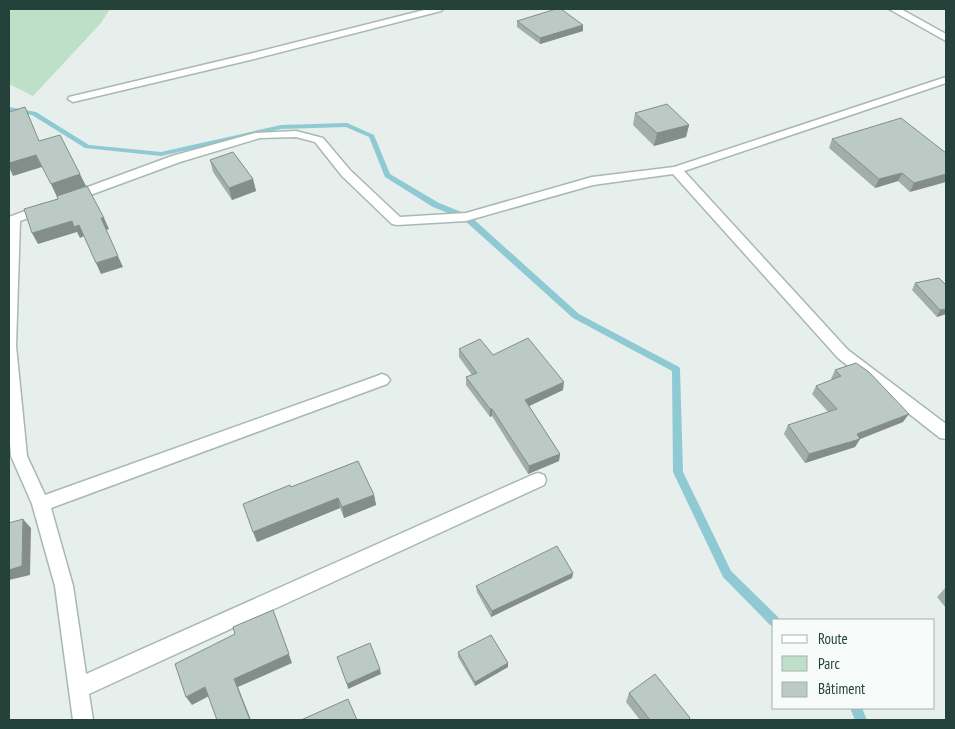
<svg xmlns="http://www.w3.org/2000/svg" width="955" height="729" font-family="'PT Sans Narrow',sans-serif">
	<rect width="100%" height="100%" fill="#e6efeb"/>
	<path fill="#bfe0c8" d="M9 9H110L101 23 33 96 9 84Z"/>
	<g fill="none" stroke-linecap="round" stroke-linejoin="round">
		<path fill="#8ec9d4" fill-rule="evenodd" d="M9 107 36 112 89 145 161 152 281 125 347 123 374 135 390 174 439 203 469 215 579 314 679 367 680 369 683 472 731 571 778 617 779 620H774V626L770 625 723 577 673 472 672 371 573 318 463 219 433 207 385 177 369 137 346 127 281 129 161 156 85 148 32 115 9 111Z
			M850 708H862L867 720H855Z"/>
		<g stroke="#a8b8b2" stroke-width="3">
			<path id="minor" d="M428 9H443L441 11 250 60 73 102 68 99 69 97 249 54Z
				M889 9H901L946 34V41Z
				M946 77V83L684 171 848 350 946 424V439L940 438 838 358 673 174 593 185 466 221 397 225 392 224 342 176 315 142 296 137 260 138 180 162 74 201 70 202 64 198 66 195 172 156 255 133 296 131 323 138 350 170 400 217 466 213 592 177 674 167Z
				M44 204 48 205 50 208 48 211 20 221 16 346 27 456 45 495 377 376 382 374 387 376 390 380 387 384 51 508 73 586 86 674 532 475 538 473 544 475 546 480 544 485 89 694 93 720H73L55 586 32 504 11 456 9 431V217Z"/>
		</g>
		<use href="#minor" fill="#fff" fill-rule="evenodd"/>
	</g>
	<path fill="#a1aea9" d="M517 21 583 31 540 44 517 27Z
		M635 113 689 125 686 137 654 146 633 125Z
		M832 139 946 153 910 192 898 181 875 188 829 148Z
		M210 160 253 179 256 191 232 200 213 172Z
		M915 283 946 314 937 317 912 290Z
		M459 349 493 355 563 390 529 406 560 454 559 461 528 474 492 416 490 417 466 385V377L472 375 459 357Z
		M835 370 903 422 860 439 855 447 805 463 784 434 788 425 828 412 812 394 816 386 832 380 831 379Z
		M291 487 374 495 376 505 344 518 340 508 257 542Z
		M573 573 572 578 491 617 477 592 476 586Z
		M946 587V608L937 597Z
		M458 652 508 663V667L475 686 458 657Z
		M629 693 690 718 689 720H640L626 702Z"/>
	<path fill="#838d89" d="M583 25V31L540 44V38Z
		M689 125 686 137 654 146 657 133Z
		M36 155 42 167 13 176 9 167V163Z
		M902 173 898 181 875 188 879 179Z
		M80 174 86 186 57 197 51 184Z
		M946 174V182L910 192 914 183Z
		M253 179 256 191 232 200 229 188Z
		M101 218H104L109 229 106 230Z
		M72 221 79 225 84 236 80 238 77 232 38 244 32 233Z
		M118 256 123 267 101 274 96 263Z
		M946 309V314L937 317 940 310Z
		M564 382 563 390 525 408V400Z
		M490 409H492V416L490 417Z
		M909 414 903 422 860 439 855 447 805 463 809 454 857 434Z
		M560 454 559 461 528 474 529 466Z
		M374 495 376 505 344 518 342 507Z
		M338 498 340 508 257 542 253 532Z
		M23 519 31 528 30 575 9 580V570Z
		M573 573 572 578 491 617 492 611Z
		M273 610 292 663 238 687 251 720H250L234 679Z
		M508 663V667L475 686V682Z
		M380 669 381 674 348 689 347 684Z
		M205 687 211 695 192 705 186 697Z"/>
	<path fill="#bbcac4" stroke="#838d89" d="M556 9H561L583 25 540 38 517 21Z
		M667 104 689 125 657 133 635 113Z
		M25 107 39 141 60 135 80 174 51 184 36 155 9 163V112Z
		M901 118 946 153V174L914 183 902 173 879 179 832 139Z
		M233 152 253 179 229 188 210 160Z
		M87 186 104 218H101L118 256 96 263 79 225 74 227 72 221 32 233 24 209 58 199 57 196Z
		M939 278 946 285V309L940 310 915 283Z
		M528 338 564 382 525 400 560 454 529 466 492 409H490L466 377 477 373 459 349 480 339 493 355Z
		M856 363 869 372 909 414 857 434 860 439 809 454 788 425 837 409 816 386 841 376 835 370Z
		M358 461 374 495 342 507 338 498 253 532 243 504 290 485 291 487Z
		M23 519 22 566 9 570V523Z
		M557 546 573 573 492 611 476 586Z
		M273 610 289 654 234 679 250 720H217L205 687 186 697 175 664 235 634 233 627Z
		M491 635 508 663 475 682 458 652Z
		M370 643 380 669 347 684 337 657Z
		M655 674 690 718 688 720H650L629 693Z
		M348 699 357 720H301Z"/>
	<rect width="955" height="729" fill="none" stroke="#24423a" stroke-width="20"/>
	<rect x="772" y="619" width="162" height="90" fill="#f7fbf9" stroke="#a3b1ad"/>
	<rect x="782" y="635" width="25" height="8" fill="#ffffff" stroke="#a3b1ad"/>
	<text x="818" y="644" font-size="15" fill="#24423a">Route</text>
	<rect x="782" y="656" width="25" height="15" fill="#bfe0c8" stroke="#a3b1ad"/>
	<text x="818" y="669" font-size="15" fill="#24423a">Parc</text>
	<rect x="782" y="682" width="25" height="15" fill="#bbcac4" stroke="#a3b1ad"/>
	<text x="818" y="694" font-size="15" fill="#24423a">Bâtiment</text>
</svg>
